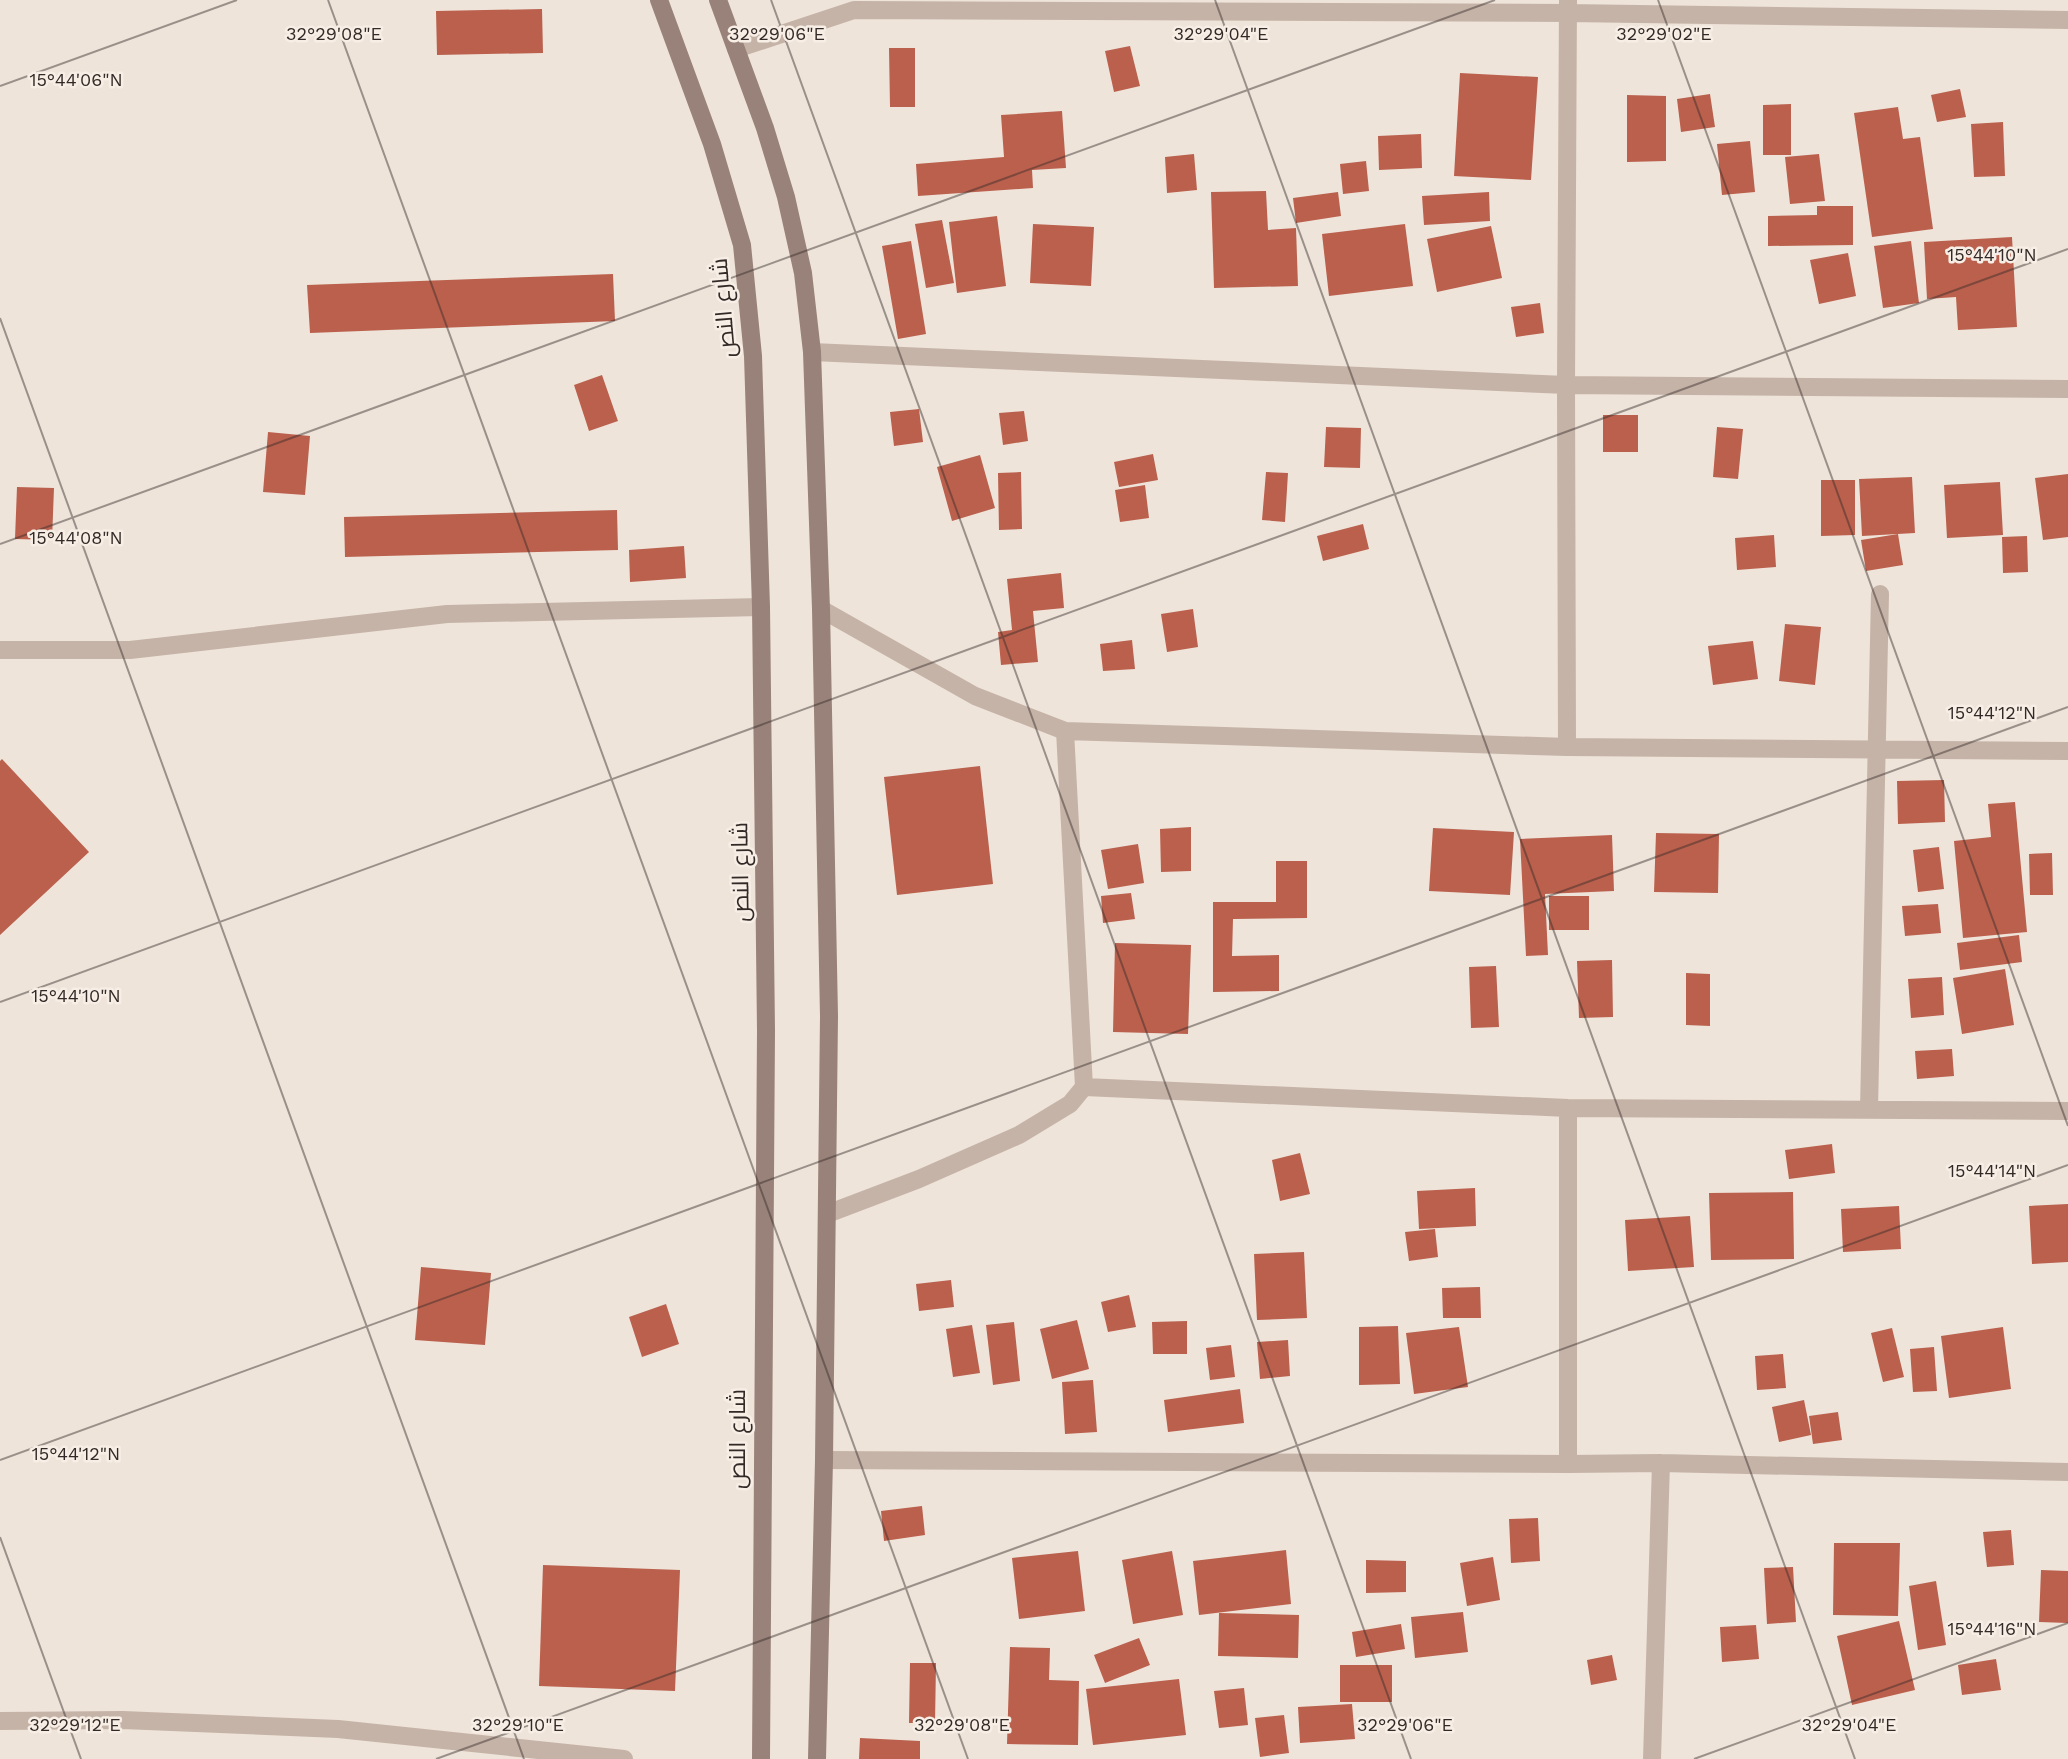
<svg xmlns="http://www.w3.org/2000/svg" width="2068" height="1759" font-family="'Work Sans',Cairo,sans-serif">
	<rect width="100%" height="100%" fill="#efe4da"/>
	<path fill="#ba604d" d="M542 9 543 53 437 55 436 11Z
		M1130 46 1140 86 1114 92 1105 51Z
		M889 48H915V107H890Z
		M1460 73 1538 77 1531 180 1454 176Z
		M1960 89 1966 117 1937 122 1931 95Z
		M1710 94 1715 127 1681 132 1677 99Z
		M1627 95 1666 96V161L1627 162Z
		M1791 104V155H1763V105Z
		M1898 107 1903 139 1920 137 1933 229 1872 237 1854 113Z
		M1062 111 1066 168 1032 170 1033 188 918 196 916 164 1004 157 1001 115Z
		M2003 122 2005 176 1974 177 1971 124Z
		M1421 134 1422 168 1379 170 1378 136Z
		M1750 141 1755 192 1722 195 1717 144Z
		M1194 154 1197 190 1167 193 1165 157Z
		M1819 154 1825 201 1790 204 1785 157Z
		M1366 161 1369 191 1343 194 1340 164Z
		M1266 191 1268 230 1296 228 1298 286 1214 288 1211 192Z
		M1338 192 1341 216 1296 223 1293 198Z
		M1489 192 1490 221 1424 225 1422 196Z
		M1817 206H1853V245L1768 246V216L1817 215Z
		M997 216 1006 286 957 293 949 222Z
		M942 220 954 283 926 288 915 224Z
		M1033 224 1094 227 1091 286 1030 283Z
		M1405 224 1413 286 1329 296 1322 234Z
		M1491 226 1502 278 1437 292 1427 239Z
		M2012 237 2017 327 1958 330 1956 297 1927 299 1924 242Z
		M911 241 926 334 898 339 882 246Z
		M1911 241 1919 303 1883 308 1874 246Z
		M1848 253 1856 296 1819 304 1810 260Z
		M613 274 615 321 310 333 307 285Z
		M1540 303 1544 333 1516 337 1511 307Z
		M602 375 618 421 589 431 574 385Z
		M919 409 923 442 894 446 890 412Z
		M1024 411 1028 441 1003 445 999 413Z
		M1603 415H1638V452H1603Z
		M1326 427 1361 428 1360 468 1324 467Z
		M1717 427 1743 429 1738 479 1713 477Z
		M268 432 310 436 305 495 263 492Z
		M1153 454 1158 480 1119 487 1114 462Z
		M980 455 995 508 952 521 937 467Z
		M1021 472 1022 529 999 530 998 473Z
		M1266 472 1288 473 1285 522 1262 520Z
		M2068 474V537L2043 540 2035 478Z
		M1912 477 1915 533 1862 536 1859 479Z
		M1821 480H1855V535L1821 536Z
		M2000 482 2003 535 1947 538 1944 485Z
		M1145 485 1149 518 1120 522 1115 490Z
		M17 487 54 488 52 540 15 539Z
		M617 510 618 550 345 557 344 517Z
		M1363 524 1369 549 1323 561 1317 536Z
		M1898 534 1903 565 1866 571 1861 540Z
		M1774 535 1776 567 1737 570 1735 538Z
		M2027 536 2028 572 2003 573 2002 537Z
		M684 546 686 578 630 582 629 550Z
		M1061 573 1064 608 1033 611 1038 662 1001 665 998 632 1012 630 1007 579Z
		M1193 609 1198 647 1167 652 1161 614Z
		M1785 624 1821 627 1815 685 1779 681Z
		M1132 640 1135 669 1103 671 1100 644Z
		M1753 641 1758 679 1713 685 1708 646Z
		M2 759 89 852 0 935V761Z
		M980 766 993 884 897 895 884 777Z
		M1944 780 1945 822 1898 824 1897 781Z
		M2015 802 2027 932 1963 938 1954 841 1991 837 1988 804Z
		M1191 827V871L1161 872 1160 829Z
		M1433 828 1514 832 1510 895 1429 891Z
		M1656 833 1719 834 1718 893 1654 892Z
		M1612 835 1614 891 1545 894 1548 955 1526 956 1520 839Z
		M1138 844 1144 883 1108 889 1101 850Z
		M1939 847 1944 889 1918 892 1913 850Z
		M2052 853 2053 895H2030L2029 854Z
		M1276 861H1307V918L1233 919 1232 956 1279 955V991L1213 992V902H1276Z
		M1131 893 1135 919 1103 923 1101 896Z
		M1549 896H1589V930H1549Z
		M1938 904 1941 933 1905 936 1902 906Z
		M2019 935 2022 962 1960 970 1957 943Z
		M1115 943 1191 945 1188 1034 1113 1032Z
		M1612 960 1613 1017 1579 1018 1577 961Z
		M1496 966 1499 1027 1471 1028 1469 967Z
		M2005 969 2014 1025 1962 1034 1953 978Z
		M1686 973 1710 974V1026L1686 1025Z
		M1942 977 1944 1015 1911 1018 1908 979Z
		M1952 1049 1954 1076 1917 1079 1915 1051Z
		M1832 1144 1835 1173 1789 1179 1785 1150Z
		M1300 1153 1310 1194 1280 1201 1272 1160Z
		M1475 1188 1476 1226 1419 1229 1417 1191Z
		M1793 1192 1794 1259 1711 1260 1709 1193Z
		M2068 1204V1262L2032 1264 2029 1206Z
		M1899 1206 1901 1249 1843 1252 1841 1209Z
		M1690 1216 1694 1267 1628 1271 1625 1220Z
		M1435 1229 1438 1257 1409 1261 1405 1232Z
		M1304 1252 1307 1318 1257 1320 1254 1254Z
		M421 1267 491 1273 485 1345 415 1340Z
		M951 1280 954 1307 919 1311 916 1284Z
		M1480 1287 1481 1318H1443L1442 1288Z
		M1129 1295 1136 1327 1108 1332 1101 1302Z
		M666 1304 679 1344 642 1357 629 1317Z
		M1077 1320 1089 1369 1052 1379 1040 1329Z
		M1187 1321V1354H1153L1152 1322Z
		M1014 1322 1020 1381 993 1385 986 1325Z
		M972 1325 980 1373 953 1377 946 1329Z
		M1398 1326 1400 1384 1359 1385V1327Z
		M1459 1327 1468 1387 1414 1394 1406 1333Z
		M2003 1327 2011 1389 1949 1398 1941 1336Z
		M1892 1328 1904 1377 1883 1382 1871 1333Z
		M1288 1340 1290 1376 1260 1379 1257 1342Z
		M1231 1345 1235 1377 1210 1380 1206 1348Z
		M1934 1347 1937 1391 1913 1392 1910 1349Z
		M1783 1354 1786 1388 1757 1390 1755 1356Z
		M1093 1380 1097 1432 1065 1434 1062 1382Z
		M1240 1389 1244 1423 1168 1432 1164 1400Z
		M1804 1400 1811 1435 1779 1442 1772 1407Z
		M1838 1412 1842 1440 1813 1444 1809 1416Z
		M922 1506 925 1535 884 1541 881 1511Z
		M1538 1518 1540 1561 1511 1563 1509 1519Z
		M2011 1530 2014 1565 1987 1567 1983 1532Z
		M1834 1543H1900L1898 1616 1833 1615Z
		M1286 1550 1291 1604 1199 1615 1193 1561Z
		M1078 1551 1085 1611 1019 1619 1012 1558Z
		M1172 1551 1183 1615 1133 1624 1122 1560Z
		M1493 1557 1500 1600 1467 1606 1460 1563Z
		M1366 1560 1406 1561V1592L1366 1593Z
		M543 1565 680 1570 675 1691 539 1686Z
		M1793 1567 1796 1622 1767 1624 1764 1568Z
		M2041 1570 2068 1571V1623L2039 1622Z
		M1936 1581 1946 1645 1918 1650 1909 1586Z
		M1463 1612 1468 1652 1415 1658 1411 1617Z
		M1219 1613 1299 1615 1298 1658 1218 1656Z
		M1899 1621 1915 1690 1852 1705 1837 1636Z
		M1401 1624 1405 1649 1356 1657 1352 1632Z
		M1756 1625 1759 1659 1722 1662 1720 1627Z
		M1139 1638 1150 1665 1105 1683 1094 1655Z
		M1010 1647 1050 1648 1049 1680 1079 1681 1078 1745 1007 1744Z
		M1612 1655 1617 1680 1591 1685 1587 1660Z
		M1996 1659 2001 1690 1962 1695 1958 1665Z
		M910 1663H936L935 1723H909Z
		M1340 1665H1392V1702H1340Z
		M1179 1679 1186 1735 1093 1745 1086 1689Z
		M1244 1688 1248 1725 1219 1728 1214 1691Z
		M1352 1704 1355 1739 1300 1743 1298 1707Z
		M1284 1715 1289 1753 1260 1757 1255 1718Z
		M860 1738 920 1741V1759H859Z"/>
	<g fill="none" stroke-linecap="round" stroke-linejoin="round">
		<path stroke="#c5b3a7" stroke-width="18" d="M736 49 854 10 1568 13 2068 20
			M812 352 1566 385 2068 389
			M821 609 975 696 1065 731 1084 1087 1070 1104 1019 1135 919 1179 827 1214
			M0 650H130L447 614 761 607
			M1065 731 1567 747 2068 751
			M1567 747 1566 385 1568 0
			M1084 1087 1568 1108 2068 1111
			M1869 1110 1880 594
			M824 1460 1568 1464 1661 1463 2068 1472
			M1568 1464V1108
			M0 1721 123 1720 338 1729 624 1759
			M1652 1759 1661 1463"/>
		<path stroke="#998279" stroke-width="18" d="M659 0 712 144 742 245 753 356 761 607 766 1031 761 1759
			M718 0 765 128 786 197 803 273 812 352 821 609 829 1016 824 1460 817 1759"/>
	</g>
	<path fill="none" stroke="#332a27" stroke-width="2" stroke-opacity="0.45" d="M328 0 968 1759M771 0 1411 1759M1215 0 1855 1759M1658 0 2068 1126M0 86 237 0M0 318 524 1759M0 544 1495 0M0 1002 2068 249M0 1460 2068 707M0 1537 81 1759M436 1759 2068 1165M1694 1759 2068 1623"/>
	<g text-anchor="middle" stroke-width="5" stroke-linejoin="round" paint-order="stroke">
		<g font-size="23" fill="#332a27" stroke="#f7eee6">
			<text transform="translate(723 308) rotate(-95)" y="8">شارع النص</text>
			<text transform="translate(740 872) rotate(-91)" y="8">شارع النص</text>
			<text transform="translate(737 1439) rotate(-90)" y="8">شارع النص</text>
		</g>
	</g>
	<g font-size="18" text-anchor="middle" fill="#332a27" stroke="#f7eee6" stroke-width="5" stroke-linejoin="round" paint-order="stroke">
		<text x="1664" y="40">32°29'02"E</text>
		<text x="334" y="40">32°29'08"E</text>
		<text x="777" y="40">32°29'06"E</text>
		<text x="1221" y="40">32°29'04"E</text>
		<text x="76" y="86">15°44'06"N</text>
		<text x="1992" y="261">15°44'10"N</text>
		<text x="76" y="544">15°44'08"N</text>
		<text x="1992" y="719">15°44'12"N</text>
		<text x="76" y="1002">15°44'10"N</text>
		<text x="1992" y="1177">15°44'14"N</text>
		<text x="76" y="1460">15°44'12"N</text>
		<text x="1992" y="1635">15°44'16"N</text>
		<text x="75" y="1731">32°29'12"E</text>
		<text x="518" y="1731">32°29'10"E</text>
		<text x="962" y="1731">32°29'08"E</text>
		<text x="1405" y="1731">32°29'06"E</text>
		<text x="1849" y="1731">32°29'04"E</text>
	</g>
</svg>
